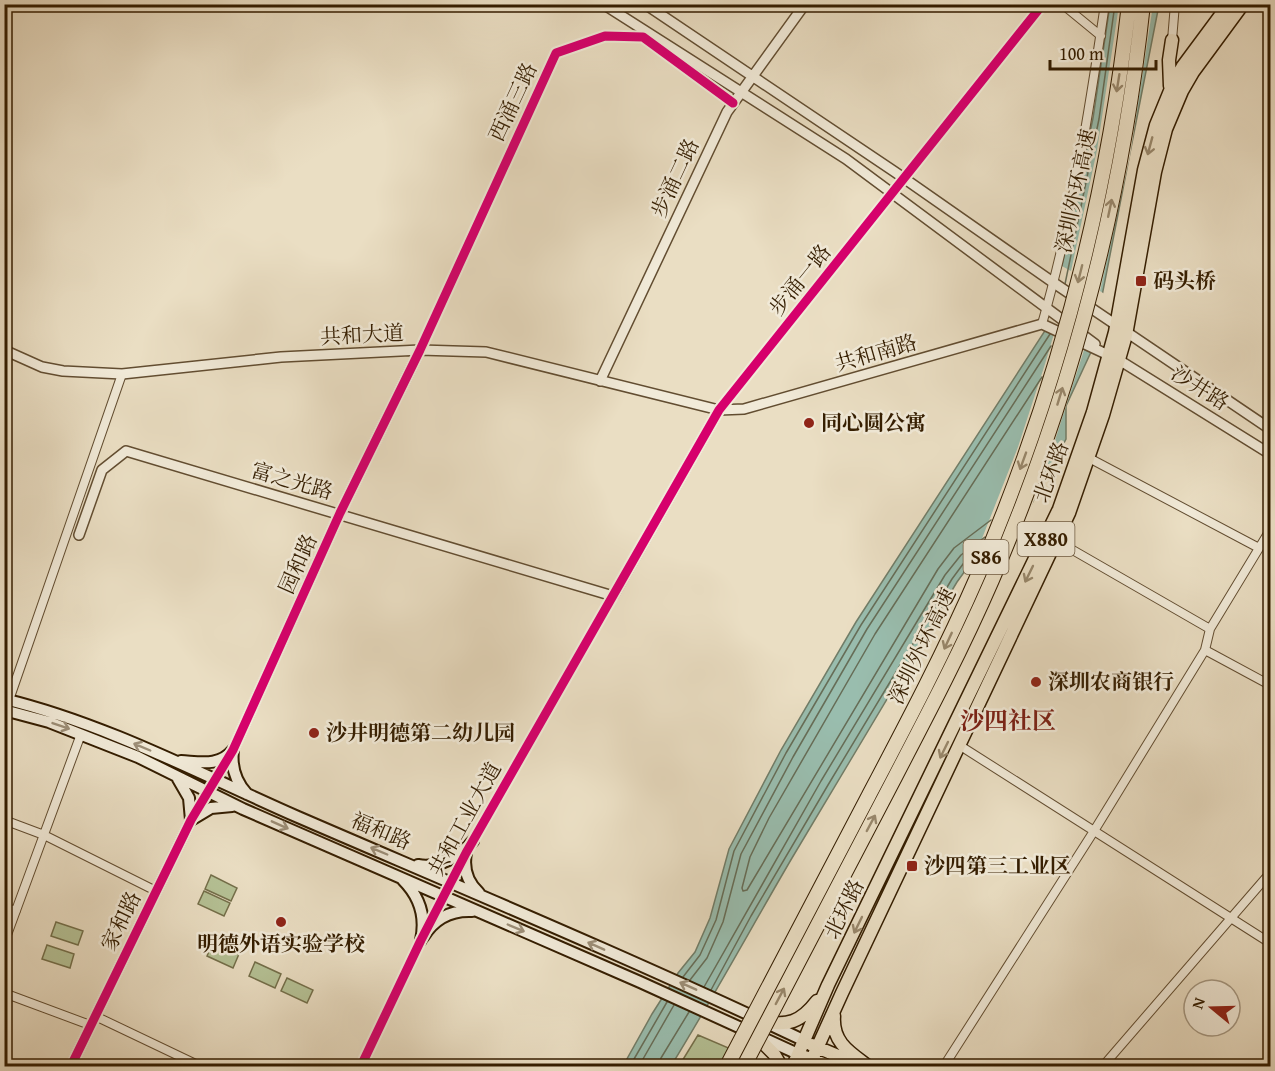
<svg xmlns="http://www.w3.org/2000/svg" width="1275" height="1071" font-family="'Gentium Book Plus','Noto Serif SC',serif">
	<rect width="100%" height="100%" fill="#eadec3"/>
	<filter id="stains"><feTurbulence type="fractalNoise" baseFrequency=".00333" numOctaves="4"/><feColorMatrix values="0 0 0 0 .2 0 0 0 0 .09 0 0 0 0 .02 0 0 0 .5 -.17"/></filter>
	<radialGradient id="worn" r=".72"><stop offset=".6" stop-color="#630" stop-opacity="0"/><stop offset="1" stop-color="#630" stop-opacity=".3"/></radialGradient>
	<path fill="#b5c195" stroke="#746f4a" stroke-width="1.5" d="M211 875 237 888 231 901 205 889Z
		M204 891 230 903 224 916 198 904Z
		M56 922 83 931 78 945 51 936Z
		M213 942 239 954 233 968 207 956Z
		M47 945 74 954 70 968 42 959Z
		M255 962 281 974 275 988 249 976Z
		M287 978 313 990 307 1003 281 991Z
		M698 1035 768 1065V1066H679Z"/>
	<path fill="#99bdae" stroke="#717d68" stroke-width="1.5" d="M1110 5H1159L1091 352 1066 406V439L1019 528 970 564 957 582C901 674 846 766 792 858 751 928 713 998 671 1066H623L652 1014 678 973 695 952 710 918 729 849 781 750 856 622 1050 323 1093 118Z"/>
	<path fill="#eadec3" d="M1119 5H1153L1130 156 1100 291 1106 295 1094 353 1085 347 1049 459 1028 517 1021 530 970 569 1018 447 1045 364 1056 327 1048 321 1060 265 1071 271 1097 150Z"/>
	<g fill="none" stroke-linecap="round" stroke-linejoin="round">
		<path stroke="#666d57" stroke-width="1.5" d="M1065 284 1099 119 1115 4
			M991 520 954 548 938 569 747 890 743 891 742 888 750 857 769 818 875 634 1042 377
			M683 977 700 955 716 920 734 851 786 753 861 625 1050 334
			M690 980 707 958 723 922 741 854 793 757 867 629 1051 346
			M704 987 821 781 945 575 961 555 985 537
			M711 990 751 916 828 785 952 579 966 560 979 550
			M630 1066 667 1002
			M639 1066 674 1005
			M659 1066 661 1058 689 1012"/>
		<g stroke="#624d31" stroke-width="10">
			<path id="minor" d="M1062 4 1101 36
				M1172 40 1175 4
				M1042 324C1072 220 1089 112 1105 4
				M420 350 556 53 605 36 643 37 733 103
				M719 410 1043 4
				M1089 458 1259 548
				M1057 541 1210 629
				M1205 650 1270 685
				M9 700 122 374
				M959 745 1270 943
				M4 820 44 835 156 891
				M471 845 613 596
				M4 907 16 911
				M428 927 463 858
				M4 943 81 734
				M4 993 90 1025
				M95 1016 200 1066
				M361 1066 422 938
				M944 1066 1094 831 1205 650 1210 629 1270 530
				M1103 1066 1270 873"/>
		</g>
		<g stroke="#624d31" stroke-width="12">
			<path id="tertiary" d="M603 4 846 159 1095 344
				M645 4 895 172 1054 283 1270 429
				M4 350 42 367 63 371 122 374 281 357 420 350 486 352 719 410 744 409 1042 324 1119 360 1270 454
				M600 381 727 112 805 4
				M79 535 102 470 126 451 613 596 719 410
				M71 1066 191 820 233 750 340 513 420 350"/>
		</g>
		<g stroke="#341d00" stroke-width="14">
			<path id="secondary" d="M4 699C107 724 202 775 298 817 467 890 637 961 803 1040
				M4 710 49 722 138 757 243 809 640 982 798 1054
				M233 750C231 767 235 781 247 794
				M181 761C200 762 219 767 233 750
				M178 779 189 798 191 820
				M191 820 211 808 232 806
				M466 853C463 869 467 882 479 893
				M418 865C439 869 459 856 473 841
				M403 880C420 897 426 917 421 940
				M423 937C434 919 451 910 472 911"/>
		</g>
		<g stroke="#341d00" stroke-width="15">
			<path id="primary" d="M1170 86 1169 60 1172 40
				M834 1016C832 1042 849 1052 868 1066
				M762 1021C787 1027 801 1022 817 1001
				M754 1034 774 1054 781 1066
				M812 1045 857 1064
				M805 1057 829 1066
				M793 1066 828 985 1059 509 1093 412 1115 332 1144 170 1156 125 1172 86 1183 66 1229 4
				M809 1066 842 993 1069 513 1103 415 1126 335 1155 172 1166 129 1182 91 1193 72 1243 4"/>
		</g>
		<use href="#minor" stroke="#f1ead8" stroke-width="8"/>
		<use href="#tertiary" stroke="#f1ead8" stroke-width="9"/>
		<use href="#secondary" stroke="#f1ead8" stroke-width="10"/>
		<use href="#primary" stroke="#eadec3" stroke-width="12"/>
		<g stroke="#341d00" stroke-width="16" stroke-linecap="butt">
			<path id="motorway-bridge" d="M727 1066C774 977 821 887 868 797 907 723 945 651 978 575 1056 394 1107 200 1129 4
				M744 1066C790 978 836 890 882 802 920 729 959 656 992 580 1070 398 1122 202 1143 4"/>
		</g>
		<use href="#motorway-bridge" stroke="#eadec3" stroke-width="14"/>
		<g stroke="#f1ead8" stroke-width="13">
			<path id="cycleway" d="M71 1066 191 820 233 750 340 513 420 350 556 53 605 36 643 37 733 103
				M361 1066 421 940 466 853 719 410 1043 4"/>
		</g>
		<use href="#cycleway" stroke="#d6006c" stroke-width="9"/>
	</g>
	<defs><path id="oneway-shaft" d="M-6 0H5M1.5-3L5.5 0L1.5 3" fill="none" stroke-width="1.6" stroke-linecap="round" stroke-linejoin="round" transform="scale(1.5)"/></defs>
	<g stroke="#98876b">
		<use href="#oneway-shaft" transform="translate(1118 83) rotate(99)"/>
		<use href="#oneway-shaft" transform="translate(1150 146) rotate(105)"/>
		<use href="#oneway-shaft" transform="translate(1110 208) rotate(-78)"/>
		<use href="#oneway-shaft" transform="translate(1080 274) rotate(104)"/>
		<use href="#oneway-shaft" transform="translate(1060 396) rotate(-73)"/>
		<use href="#oneway-shaft" transform="translate(1023 461) rotate(110)"/>
		<use href="#oneway-shaft" transform="translate(1029 574) rotate(116)"/>
		<use href="#oneway-shaft" transform="translate(948 641) rotate(115)"/>
		<use href="#oneway-shaft" transform="translate(944 750) rotate(116)"/>
		<use href="#oneway-shaft" transform="translate(871 823) rotate(-62)"/>
		<use href="#oneway-shaft" transform="translate(858 925) rotate(116)"/>
		<use href="#oneway-shaft" transform="translate(780 996) rotate(-62)"/>
	</g>
	<g stroke="#9c8e77">
		<use href="#oneway-shaft" transform="translate(61 726) rotate(19)"/>
		<use href="#oneway-shaft" transform="translate(142 747) rotate(-157)"/>
		<use href="#oneway-shaft" transform="translate(280 825) rotate(24)"/>
		<use href="#oneway-shaft" transform="translate(379 851) rotate(-157)"/>
		<use href="#oneway-shaft" transform="translate(516 928) rotate(23)"/>
		<use href="#oneway-shaft" transform="translate(596 946) rotate(-156)"/>
		<use href="#oneway-shaft" transform="translate(688 986) rotate(-156)"/>
	</g>
	<g fill="#8f2418" stroke="#f1ead8" stroke-width="2">
		<rect x="1135" y="275" width="12" height="12" rx="3"/>
		<circle cx="809" cy="423" r="6"/>
		<circle cx="1036" cy="682" r="6"/>
		<circle cx="314" cy="733" r="6"/>
		<rect x="906" y="860" width="12" height="12" rx="3"/>
		<circle cx="281" cy="922" r="6"/>
	</g>
	<g text-anchor="middle" stroke-width="5" stroke-linejoin="round" paint-order="stroke">
		<g fill="#f1ead8" stroke="#6d5a41" stroke-width="1.5">
			<rect x="1017.5" y="522" width="57" height="34" rx="4.5"/>
			<rect x="963.5" y="540" width="45" height="34" rx="4.5"/>
		</g>
		<g font-size="20" font-weight="bold" fill="#341d00">
			<text x="1046" y="546">X880</text>
			<text x="986" y="564">S86</text>
		</g>
		<g font-size="21" fill="#341d00" stroke="#f1ead8">
			<text transform="translate(513 102) rotate(-65)" y="7">西涌三路</text>
			<text transform="translate(675 178) rotate(-65)" y="7">步涌二路</text>
			<text transform="translate(1076 191) rotate(-78)" y="7">深圳外环高速</text>
			<text transform="translate(800 280) rotate(-51)" y="7">步涌一路</text>
			<text transform="translate(362 335) rotate(-3)" y="7">共和大道</text>
			<text transform="translate(876 353) rotate(-16)" y="7">共和南路</text>
			<text transform="translate(1200 388) rotate(32)" y="7">沙井路</text>
			<text transform="translate(1051 472) rotate(-70)" y="7">北环路</text>
			<text transform="translate(292 481) rotate(16)" y="7">富之光路</text>
			<text transform="translate(298 564) rotate(-66)" y="7">园和路</text>
			<text transform="translate(922 646) rotate(-64)" y="7">深圳外环高速</text>
			<text transform="translate(465 819) rotate(-61)" y="7">共和工业大道</text>
			<text transform="translate(381 831) rotate(23)" y="7">福和路</text>
			<text transform="translate(844 909) rotate(-64)" y="7">北环路</text>
			<text transform="translate(121 921) rotate(-64)" y="7">家和路</text>
		</g>
		<g font-size="21" font-weight="bold" fill="#341d00" stroke="#f1ead8" text-anchor="start">
			<text x="1153" y="288">码头桥</text>
			<text x="821" y="430">同心圆公寓</text>
			<text x="1048" y="689">深圳农商银行</text>
			<text x="326" y="740">沙井明德第二幼儿园</text>
			<text x="924" y="873">沙四第三工业区</text>
			<text x="281" y="951" text-anchor="middle">明德外语实验学校</text>
		</g>
		<g font-size="24" font-weight="bold" fill="#7a1f14" stroke="#f1ead8">
			<text x="1008" y="729">沙四社区</text>
		</g>
	</g>
	<rect width="1275" height="1071" fill="none" stroke="#eadec3" stroke-width="24"/>
	<rect x="6" y="6" width="1263" height="1059" fill="none" stroke="#341d00" stroke-width="3"/>
	<rect x="12" y="12" width="1251" height="1047" fill="none" stroke="#341d00" stroke-width="1.5"/>
	<g transform="translate(1212 1008) rotate(289)"><circle r="28" fill="#f1ead8" stroke="#a59882" stroke-width="1.5"/>
	<path d="M0-4.5L10 22L0 15L-10 22Z" fill="#8f2418"/>
	<text y="-9" font-size="16" font-weight="bold" text-anchor="middle" fill="#341d00">N</text>
	</g>
	<path d="M1050 60v9h106v-9" fill="none" stroke="#341d00" stroke-width="3"/>
	<text x="1059" y="60" font-size="18" fill="#341d00" stroke="#f1ead8" stroke-width="4.5" paint-order="stroke">100 m</text>
	<rect width="100%" height="100%" filter="url(#stains)"/>
	<rect width="100%" height="100%" fill="url(#worn)"/>
</svg>
